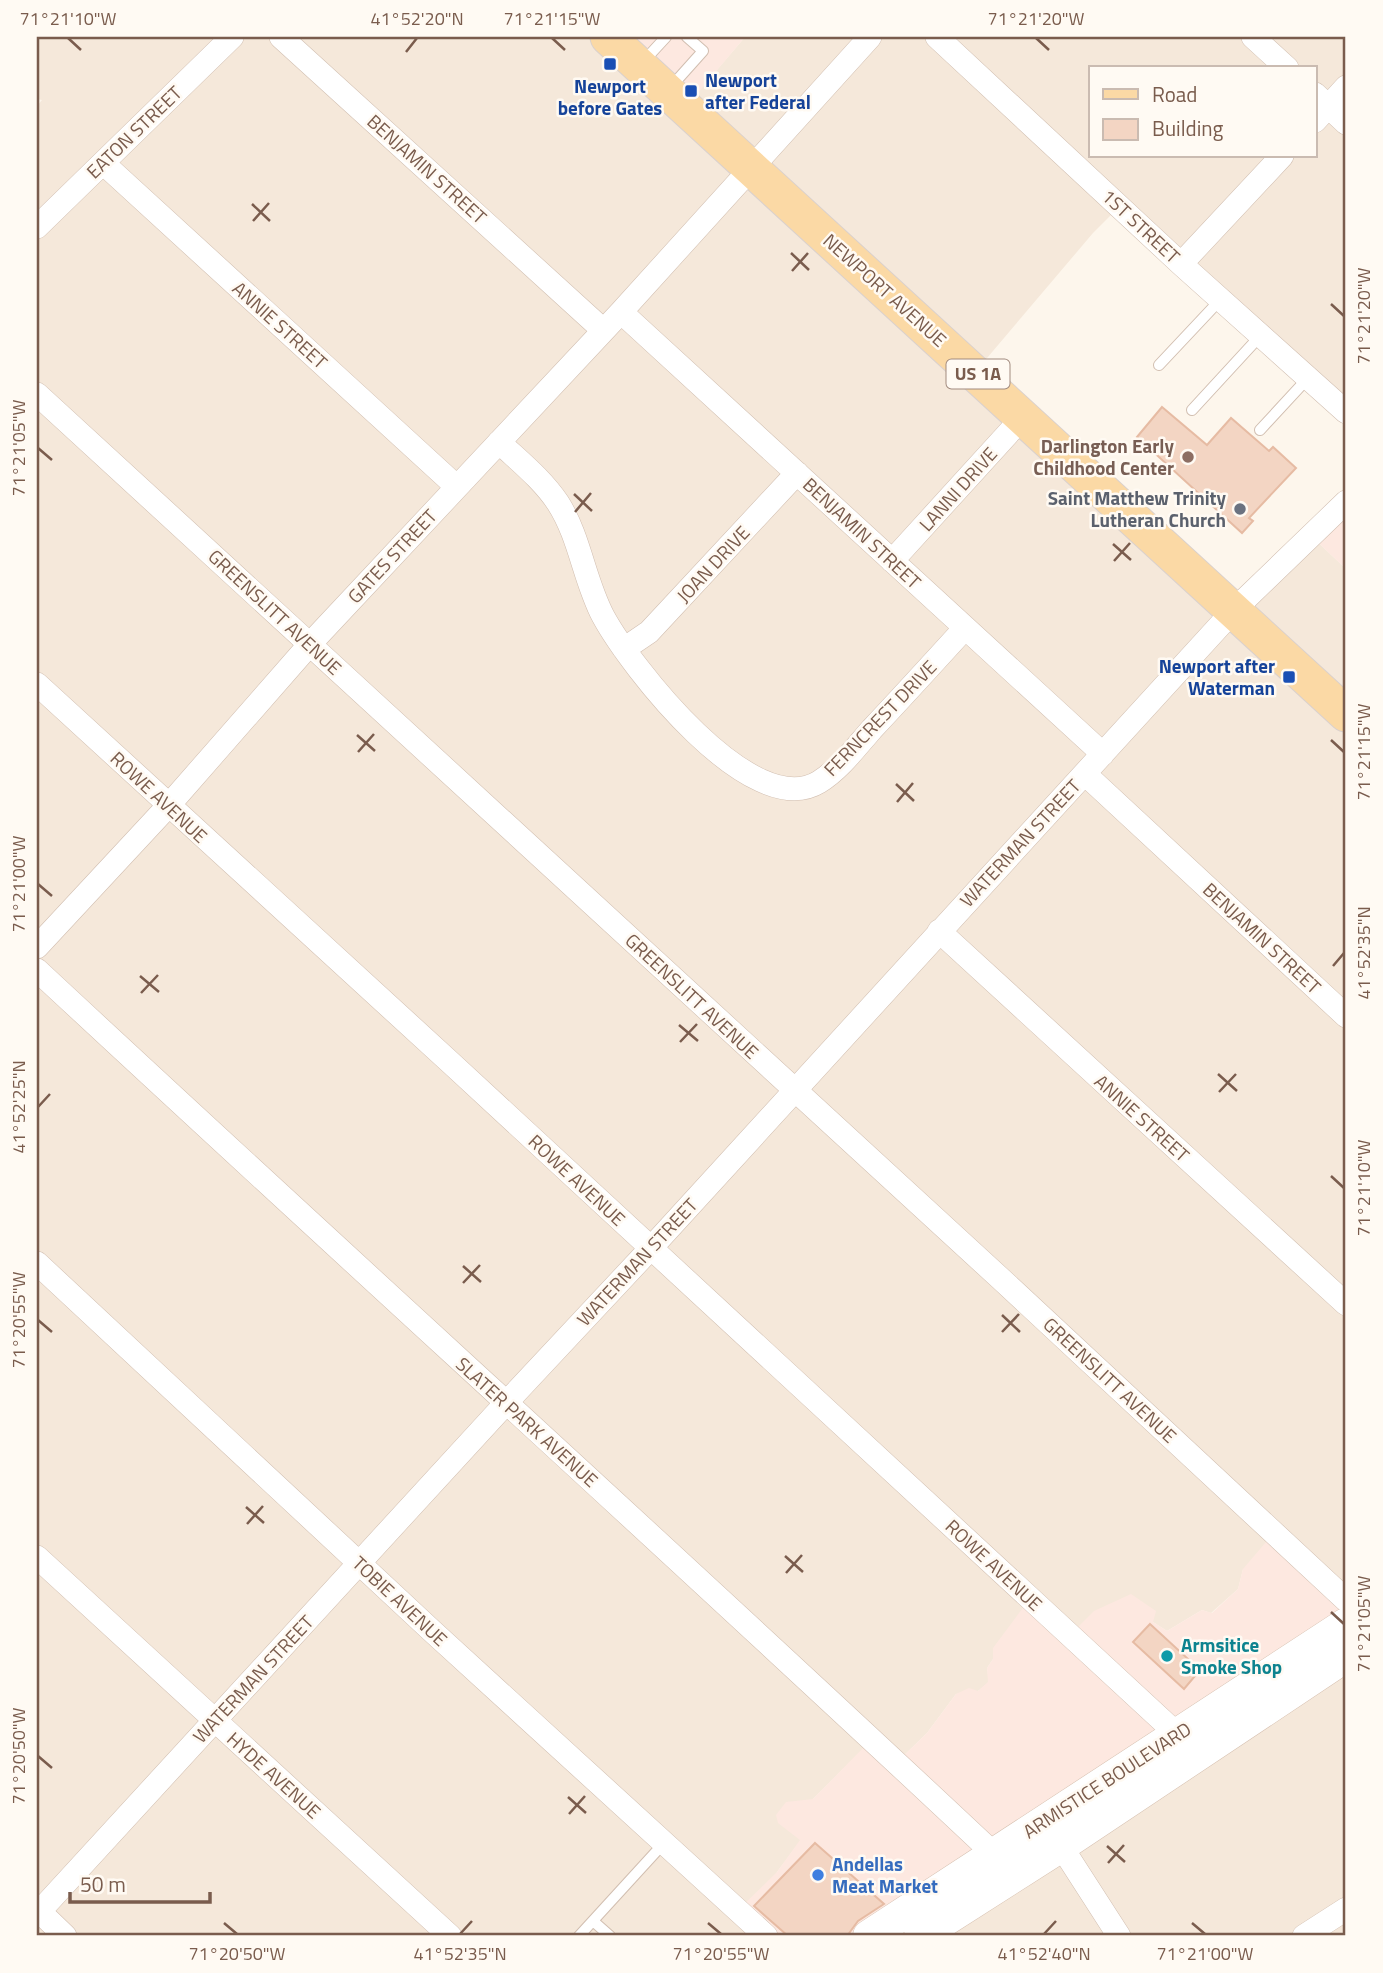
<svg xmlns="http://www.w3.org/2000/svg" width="1383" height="1973" font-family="'Titillium Web',sans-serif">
	<rect width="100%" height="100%" fill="#fdf6ec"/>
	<path fill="#f5e8da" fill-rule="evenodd" d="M37 37H607L686 106 745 37H1346V419L1119 207 1093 233 976 371 1225 603 1307 532 1346 569V1605L1243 1569 1238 1589 1211 1613 1202 1610 1167 1631 1153 1622 1066 1639 993 1659 987 1668 989 1682 978 1691 956 1694 927 1733 893 1766 866 1746 813 1799 801 1840 777 1872 760 1936H37V106L42 100 37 99ZM1091 68H1315V156H1091Z
		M1346 1618V1936H861Z"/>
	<path fill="#fde8e0" d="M607 37H745L686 107Z
		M1346 492V569L1307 532Z
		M1272 1535 1346 1605V1618L861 1936H759L736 1912 777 1872 800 1840 778 1823 776 1815 786 1802 813 1799 866 1745 893 1766 927 1733 956 1694 969 1688 978 1691 988 1682 987 1668 993 1659V1648L1025 1605 1066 1639 1094 1611 1131 1594 1156 1611 1153 1622 1167 1631 1202 1610 1212 1613 1238 1589 1243 1569Z"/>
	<path fill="#f3d5c3" stroke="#e6bba3" stroke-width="2" d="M1162 407 1207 445 1231 418 1269 451 1273 447 1296 468 1249 518 1253 521 1242 533 1137 437Z
		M1150 1624 1200 1670 1184 1689 1133 1642Z
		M815 1843 884 1904 858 1921 847 1936H788L754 1906Z"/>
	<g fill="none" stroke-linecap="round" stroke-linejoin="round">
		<g stroke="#d1beb0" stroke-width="12">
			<path id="lane" d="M642 63 666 37
				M669 89 703 51 687 37
				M1159 365 1221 299
				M1192 410 1261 335
				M1260 430 1308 378
				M593 1921 610 1936
				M579 1936 664 1843"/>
		</g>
		<g stroke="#d1beb0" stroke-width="24">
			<path id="street" d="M281 37 603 330
				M937 37 1181 264 1346 412
				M1253 37 1287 68
				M1315 94 1346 123
				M1315 121 1346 87
				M103 163 457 487
				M37 227 232 37
				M1181 264 1282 156
				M621 312 1103 754
				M37 394 1001 1279 1346 1600
				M499 442C519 461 542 479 558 503 580 537 584 580 603 616 630 666 752 823 819 782 840 769 856 747 872 729 903 696 934 662 965 628
				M892 561 1024 416
				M624 649 649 632 797 473
				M37 684 452 1064 1178 1735
				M1085 774 1346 1016
				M939 931 1346 1304
				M37 947 169 805 310 644 621 312 870 37
				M37 970C355 1266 678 1557 994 1854L1002 1865
				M37 1263 432 1631 766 1936
				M37 1557 450 1936
				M1061 1846 1119 1936
				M37 1909 65 1936
				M39 1912 506 1403 651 1248 1234 610 1346 502
				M1304 1936 1346 1909"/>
		</g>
		<g stroke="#d6c0b0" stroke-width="33">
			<path id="secondary" d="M869 1936 1346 1624
				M920 1936 1061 1846 1346 1656"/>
		</g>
		<g stroke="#dad1cd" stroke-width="37">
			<path id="primary" d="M608 37 1346 714"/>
		</g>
		<use href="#lane" stroke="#fff" stroke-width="10"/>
		<use href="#street" stroke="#fff" stroke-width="23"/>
		<use href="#secondary" stroke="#fff" stroke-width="32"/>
		<use href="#primary" stroke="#fbd9a5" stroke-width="35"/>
	</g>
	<path fill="none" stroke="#7a5c4d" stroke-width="2.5" d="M68 38 81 50M552 38 565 50M1036 38 1049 50M406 52 417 38M252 204 270 221M253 221 269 203M791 253 809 270M792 271 808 253M1331 304 1344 316M38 448 52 460M574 494 592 511M575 512 591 493M1113 544 1131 560M1114 561 1130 543M357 735 375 751M1331 740 1344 752M358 752 374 734M896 784 914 801M897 802 913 783M38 884 52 896M1333 966 1344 953M140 976 159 992M141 993 158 975M679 1025 698 1041M680 1042 697 1024M1218 1074 1237 1091M1219 1092 1236 1074M38 1107 50 1094M1331 1176 1344 1188M463 1266 481 1282M463 1283 480 1265M1002 1315 1020 1332M38 1320 52 1332M1002 1332 1019 1314M246 1507 264 1523M247 1524 263 1506M785 1556 803 1572M786 1573 802 1555M1331 1612 1344 1624M38 1756 52 1768M568 1797 586 1813M569 1814 585 1796M1107 1846 1125 1862M1108 1863 1124 1845M224 1923 237 1934M708 1923 721 1934M1192 1923 1205 1934M460 1934 472 1921M1044 1934 1056 1921"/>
	<g fill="#1a4fb4" stroke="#fffaf3" stroke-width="2.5">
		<rect x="603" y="57" width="14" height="14" rx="3.5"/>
		<rect x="684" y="84" width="14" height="14" rx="3.5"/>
		<rect x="1282" y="670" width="14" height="14" rx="3.5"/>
	</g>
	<circle fill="#8d6e63" stroke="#fffaf3" stroke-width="2.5" cx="1188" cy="457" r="7"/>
	<circle fill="#6b7280" stroke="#fffaf3" stroke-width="2.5" cx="1240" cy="509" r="7"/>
	<circle fill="#0f9aa8" stroke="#fffaf3" stroke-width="2.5" cx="1167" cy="1656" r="7"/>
	<circle fill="#3f7fe0" stroke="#fffaf3" stroke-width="2.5" cx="818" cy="1875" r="7"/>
	<g text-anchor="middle" stroke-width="5" stroke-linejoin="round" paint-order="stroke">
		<rect fill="#fffaf3" stroke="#a28b7f" stroke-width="2" x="946.5" y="359.5" width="63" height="29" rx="5"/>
		<g font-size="18" font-weight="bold" fill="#7a5c4d">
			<text x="978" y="380">US 1A</text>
		</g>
		<g font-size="19" font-weight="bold" fill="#164399" stroke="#fffaf3" text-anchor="start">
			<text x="705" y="87">Newport<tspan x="705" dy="22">after Federal</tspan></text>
			<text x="610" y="93" text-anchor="middle">Newport<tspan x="610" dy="22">before Gates</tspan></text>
			<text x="1275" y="673" text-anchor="end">Newport after<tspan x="1275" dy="22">Waterman</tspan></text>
		</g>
		<g font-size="19" fill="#7a5c4d" stroke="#fffaf3">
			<text transform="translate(134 132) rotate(-44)" y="7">EATON STREET</text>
			<text transform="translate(427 169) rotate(42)" y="7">BENJAMIN STREET</text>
			<text transform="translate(1141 226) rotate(43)" y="7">1ST STREET</text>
			<text transform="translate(885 290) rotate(42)" y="7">NEWPORT AVENUE</text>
			<text transform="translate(280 325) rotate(42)" y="7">ANNIE STREET</text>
			<text transform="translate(958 489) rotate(-48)" y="7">LANNI DRIVE</text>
			<text transform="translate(862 533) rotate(43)" y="7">BENJAMIN STREET</text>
			<text transform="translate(392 556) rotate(-47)" y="7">GATES STREET</text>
			<text transform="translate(713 564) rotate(-47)" y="7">JOAN DRIVE</text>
			<text transform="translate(275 612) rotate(43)" y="7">GREENSLITT AVENUE</text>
			<text transform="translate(880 718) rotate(-46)" y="7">FERNCREST DRIVE</text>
			<text transform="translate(159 797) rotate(43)" y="7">ROWE AVENUE</text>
			<text transform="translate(1020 843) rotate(-47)" y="7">WATERMAN STREET</text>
			<text transform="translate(1262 938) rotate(43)" y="7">BENJAMIN STREET</text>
			<text transform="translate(692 996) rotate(43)" y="7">GREENSLITT AVENUE</text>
			<text transform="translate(1142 1118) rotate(42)" y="7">ANNIE STREET</text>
			<text transform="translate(577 1180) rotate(43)" y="7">ROWE AVENUE</text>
			<text transform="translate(637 1262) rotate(-47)" y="7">WATERMAN STREET</text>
			<text transform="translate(1110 1380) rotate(43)" y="7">GREENSLITT AVENUE</text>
			<text transform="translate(527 1422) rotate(42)" y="7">SLATER PARK AVENUE</text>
			<text transform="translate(994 1565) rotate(43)" y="7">ROWE AVENUE</text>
			<text transform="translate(400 1601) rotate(43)" y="7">TOBIE AVENUE</text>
			<text transform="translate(253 1679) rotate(-47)" y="7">WATERMAN STREET</text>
			<text transform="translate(274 1775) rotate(42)" y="7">HYDE AVENUE</text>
			<text transform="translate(1107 1780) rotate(-33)" y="7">ARMISTICE BOULEVARD</text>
		</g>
		<g font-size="19" font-weight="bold" fill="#785e54" stroke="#fffaf3" text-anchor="end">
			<text x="1174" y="453">Darlington Early<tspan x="1174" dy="22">Childhood Center</tspan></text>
		</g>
		<g font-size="19" font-weight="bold" fill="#5b616d" stroke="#fffaf3" text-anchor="end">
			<text x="1226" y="505">Saint Matthew Trinity<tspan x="1226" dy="22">Lutheran Church</tspan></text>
		</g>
		<g font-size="19" font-weight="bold" fill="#0d838f" stroke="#fffaf3" text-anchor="start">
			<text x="1181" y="1652">Armsitice<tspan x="1181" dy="22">Smoke Shop</tspan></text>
		</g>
		<g font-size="19" font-weight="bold" fill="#366cbe" stroke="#fffaf3" text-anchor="start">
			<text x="832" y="1871">Andellas<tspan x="832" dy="22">Meat Market</tspan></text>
		</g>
	</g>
	<rect width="1383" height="1973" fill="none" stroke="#fffaf3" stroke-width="77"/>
	<rect x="1089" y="66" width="228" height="91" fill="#fffaf3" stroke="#cabbb1" stroke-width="2"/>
	<rect x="1103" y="89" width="35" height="10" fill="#fbd9a5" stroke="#cabbb1" stroke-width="2"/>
	<text x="1152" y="102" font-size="21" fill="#7a5c4d">Road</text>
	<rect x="1103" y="119" width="35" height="21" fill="#f3d5c3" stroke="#cabbb1" stroke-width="2"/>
	<text x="1152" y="136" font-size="21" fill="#7a5c4d">Building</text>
	<path d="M70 1892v10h140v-10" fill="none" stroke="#7a5c4d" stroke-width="3.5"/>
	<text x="80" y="1892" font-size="21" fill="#7a5c4d" stroke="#fffaf3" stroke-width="5" paint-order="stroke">50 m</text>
	<rect x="38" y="38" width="1306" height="1896" fill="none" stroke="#7a5c4d" stroke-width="2.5"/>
	<g font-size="18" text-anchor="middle" fill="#7a5c4d">
		<text x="68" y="25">71°21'10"W</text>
		<text x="417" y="25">41°52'20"N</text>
		<text x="552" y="25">71°21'15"W</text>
		<text x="1036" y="25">71°21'20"W</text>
		<text transform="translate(1364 316) rotate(-90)" y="6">71°21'20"W</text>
		<text transform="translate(19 448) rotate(-90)" y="6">71°21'05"W</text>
		<text transform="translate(1364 752) rotate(-90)" y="6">71°21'15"W</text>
		<text transform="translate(19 884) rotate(-90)" y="6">71°21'00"W</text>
		<text transform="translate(1364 953) rotate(-90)" y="6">41°52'35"N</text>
		<text transform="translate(19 1107) rotate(-90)" y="6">41°52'25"N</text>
		<text transform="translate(1364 1188) rotate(-90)" y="6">71°21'10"W</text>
		<text transform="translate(19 1320) rotate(-90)" y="6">71°20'55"W</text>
		<text transform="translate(1364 1624) rotate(-90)" y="6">71°21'05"W</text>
		<text transform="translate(19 1756) rotate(-90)" y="6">71°20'50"W</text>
		<text x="237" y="1960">71°20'50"W</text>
		<text x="460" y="1960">41°52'35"N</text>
		<text x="721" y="1960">71°20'55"W</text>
		<text x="1044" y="1960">41°52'40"N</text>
		<text x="1205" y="1960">71°21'00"W</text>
	</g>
</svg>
